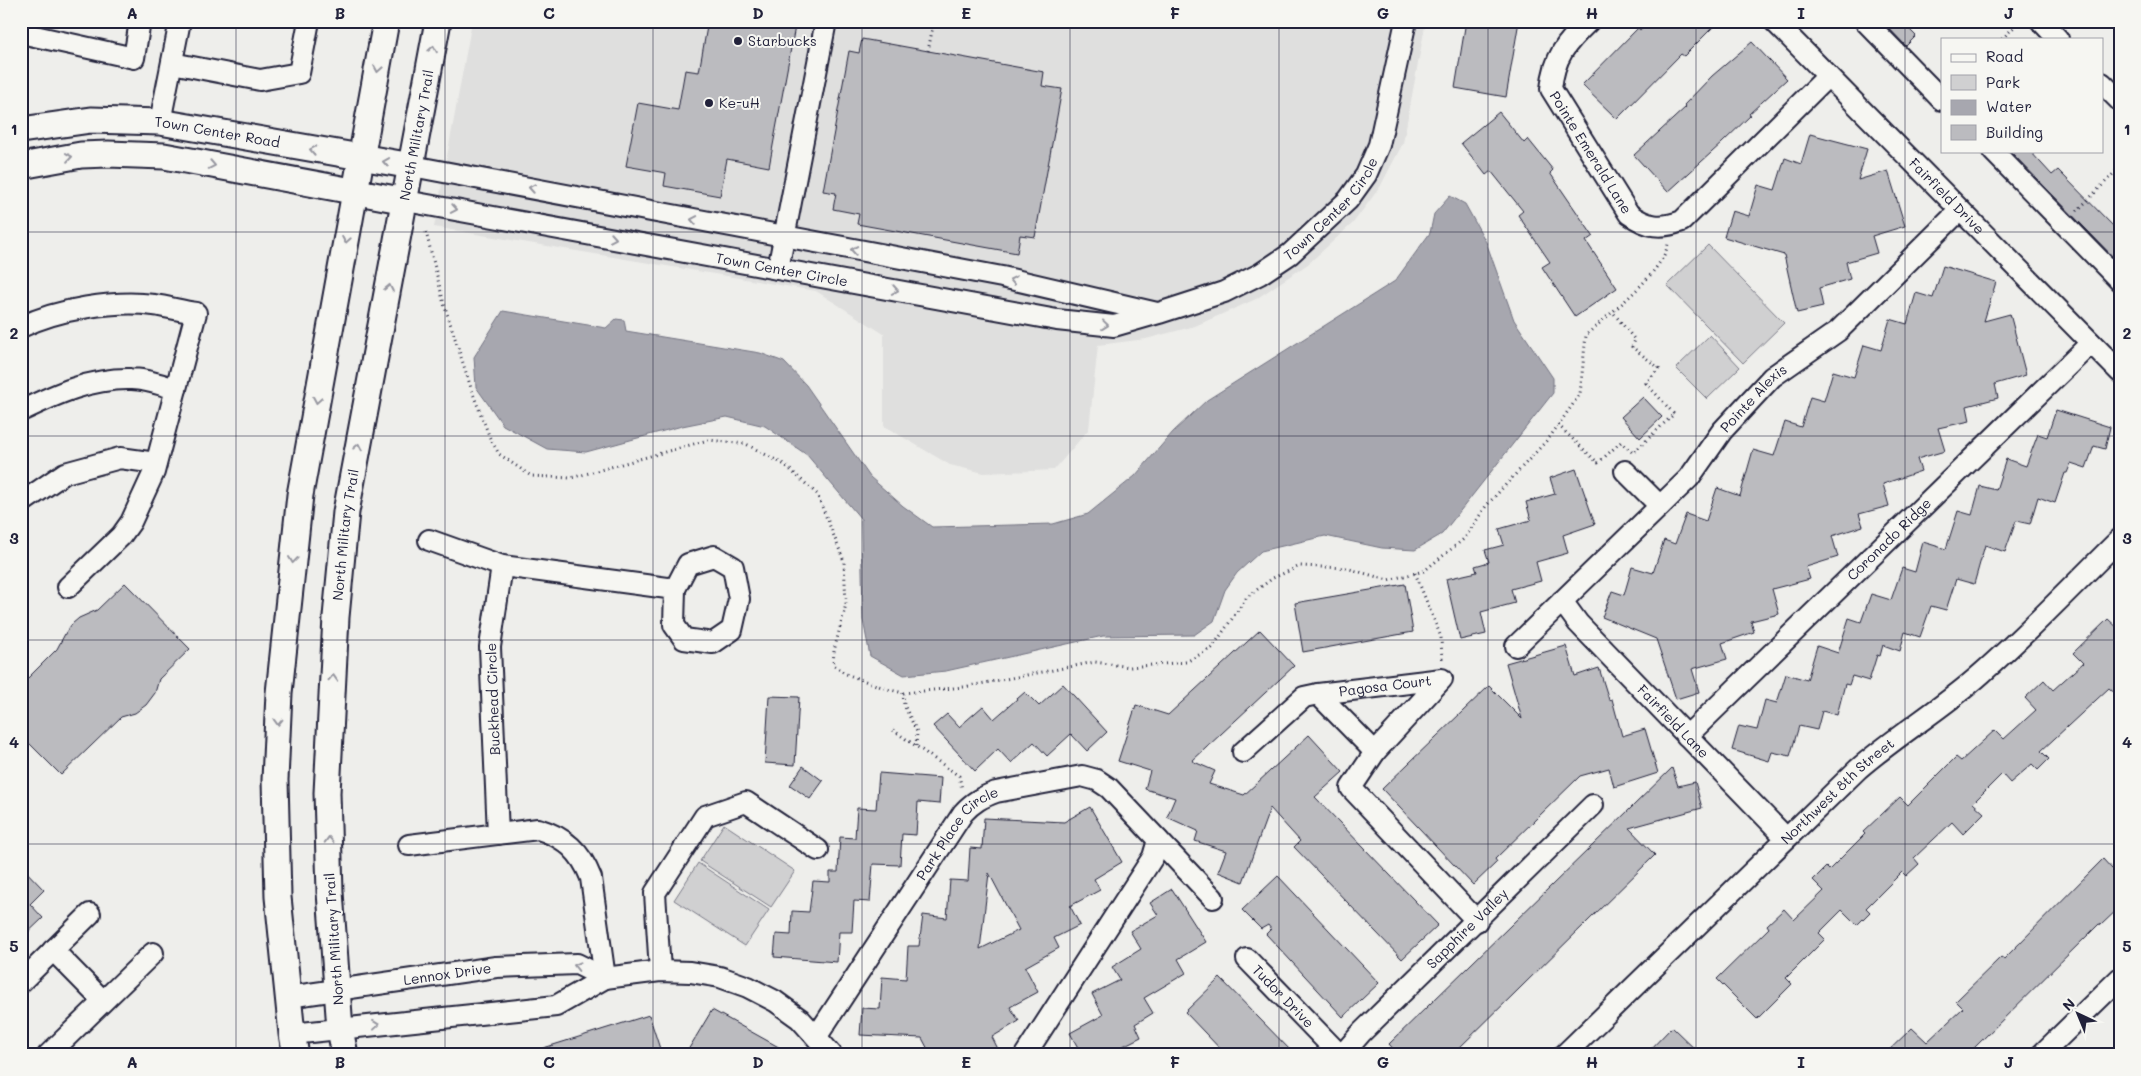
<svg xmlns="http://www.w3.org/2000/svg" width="2141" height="1076" font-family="Mali,sans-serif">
	<rect width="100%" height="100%" fill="#eeeeeb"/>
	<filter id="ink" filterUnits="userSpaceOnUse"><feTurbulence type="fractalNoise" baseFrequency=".02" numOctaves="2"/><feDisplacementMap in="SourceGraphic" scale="10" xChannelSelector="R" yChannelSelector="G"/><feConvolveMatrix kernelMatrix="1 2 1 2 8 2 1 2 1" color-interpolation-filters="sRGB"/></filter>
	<g filter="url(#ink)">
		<path fill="#dfdfde" d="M472 21H1426L1403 143 1380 187 1353 223 1308 264 1256 299 1195 326 1146 339 1098 345 1089 429 1054 470 984 473 950 465 884 426V334L816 291 434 227Z"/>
		<path fill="#d0d0d1" stroke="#797986" d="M1708 245 1784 323 1743 363 1667 285Z
			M1710 335 1740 367 1707 399 1676 368Z
			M724 824 795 871 771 907 700 861Z
			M698 863 769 910 745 946 674 900Z"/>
		<path fill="#a7a7af" stroke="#727281" d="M1450 196 1465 204 1486 242 1514 320 1553 378V393L1442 534 1415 550 1382 548 1325 536 1261 551 1237 573 1225 590 1214 621 1194 635 1103 636 946 671 904 675 870 656 863 620 861 519 807 455 765 426 727 417 682 426 586 452 547 449 503 425 476 387 474 357 503 311 606 328 616 319 624 320 626 331 760 353 784 362 806 385 870 477 903 506 932 527 1053 524 1088 514 1135 476 1173 432 1207 400 1395 281 1430 233 1434 214Z"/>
		<path fill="#bbbbbf" stroke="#22223b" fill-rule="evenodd" d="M708 21H796L769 167 727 159 720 196 664 186 666 173 626 166 638 103 678 110 685 70 699 72Z
			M1466 21H1519L1506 97 1455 88Z
			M1649 21H1719L1684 56 1681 54 1617 119 1582 85 1638 28 1640 30Z
			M1882 21H1901L1916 36 1906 46Z
			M862 39 1044 72 1042 86 1062 89 1035 237 1020 235 1017 253 857 224 859 214 833 209 836 193 823 191 849 51 859 53Z
			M1752 42 1787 79 1749 114 1751 115 1722 143 1668 192 1634 155 1686 107 1684 105 1712 76Z
			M1499 112 1524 143 1528 139 1553 170 1550 173 1593 236 1586 241 1617 288 1575 317 1542 267 1550 262 1518 215 1523 211 1491 171 1486 175 1461 143Z
			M1810 134 1867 149 1858 180 1888 171 1905 226 1872 236 1877 253 1846 262 1850 279 1819 288 1823 307 1797 313 1784 255 1724 237 1732 211 1749 216 1758 185 1775 190 1785 158 1801 164Z
			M2010 151H2030L2052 175 2058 170 2120 233V264Z
			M1943 266 1996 282 1984 321 2010 314 2026 375 1995 384 1998 398 1967 406 1970 421 1938 428 1945 451 1917 459 1921 471 1883 484 1889 506 1859 514 1863 526 1832 536 1838 557 1806 567 1810 579 1772 589 1779 614 1751 621 1754 632 1722 643 1727 659 1692 669 1699 692 1676 699 1656 639 1602 617 1612 591 1624 595 1632 567 1653 573 1664 540 1675 544 1686 514 1706 521 1717 488 1740 496 1753 450 1774 456 1785 422 1801 427 1810 397 1824 401 1833 371 1854 377 1864 345 1881 350 1890 319 1907 324 1916 293 1933 298Z
			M1643 397 1662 417 1640 438 1621 417Z
			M2056 410 2110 427 2105 449 2094 446 2086 468 2071 463 2067 473H2065L2055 503 2038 497 2030 524 2016 521 2005 552 1985 545 1974 584 1956 579 1946 610 1931 606 1920 637 1905 632 1900 651 1883 645 1880 656 1877 655 1869 681 1852 676 1849 685 1845 684 1837 715 1822 711 1817 730 1799 726 1790 756 1772 752 1769 761 1732 750 1739 726 1757 730 1765 700 1777 703 1786 674 1807 680 1817 646 1838 653 1849 618 1861 622 1871 594 1891 600 1902 568 1915 572 1923 542 1946 549 1958 511 1972 515 1980 486 1996 490 2006 459 2026 466 2038 434 2047 437Z
			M1576 469 1595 524 1563 535 1568 553 1536 562 1541 581 1511 589 1515 603 1481 612 1486 634 1460 640 1446 579 1477 572 1475 566 1489 562 1485 550 1504 545 1499 529 1531 520 1526 502 1555 494 1550 478Z
			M125 583 190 649 159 679 155 693 146 705 135 713 121 717 61 775 21 735V685L57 649 66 632 72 624 79 618 97 610Z
			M1405 584 1413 632 1303 652 1295 603Z
			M2108 619 2120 630V698L2109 688 2041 751 2049 759 2038 770 2032 764 2010 783 2002 774 1973 803 1984 813 1963 834 1952 822 1914 858 1919 864 1906 876 1902 872 1866 908 1870 912 1857 925 1842 910 1819 933 1825 939 1786 978 1792 984 1757 1019 1717 979 1769 928 1767 925 1784 909 1794 920 1824 891 1813 880 1826 867 1829 870 1865 834 1863 832 1900 797 1908 805 1956 757 1961 761 1995 730 2004 739 2036 710 2025 698 2044 680 2053 690 2083 663 2073 653Z
			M1260 630 1294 666 1192 761 1215 771 1209 784 1244 795 1309 735 1343 772 1315 797 1438 925 1402 959 1294 847 1300 841 1270 808 1243 882 1218 872 1226 851 1195 841 1198 831 1167 817 1175 798 1145 789 1150 771 1118 761 1136 705 1168 715Z
			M1566 646 1575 676 1599 668 1609 700 1612 699 1622 736 1645 729 1658 773 1614 787 1609 768 1580 776 1495 859 1497 862 1473 885 1382 789 1489 686 1522 719 1506 663Z
			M1063 684 1107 732 1087 751 1071 734 1047 756 1034 742 1011 763 998 749 975 771 933 726 947 714 959 727 983 706 994 719 1025 692 1039 706Z
			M769 696 799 697 795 765 765 763Z
			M803 766 823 781 810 799 790 785Z
			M1672 768 1678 786 1695 782 1702 808 1629 828 1655 855 1452 1055H1399L1389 1044Z
			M879 773 941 778 939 804 918 802 916 835 902 834 900 865 873 864 870 902 854 901 852 932H839L837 962 774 957 776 934 791 935 792 911 809 912 813 881 830 882V872H838L840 837 855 838 857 808 876 809Z
			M1090 807 1122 862 1094 879 1100 890 1070 906 1080 925 1054 938 1059 948 1025 967 1038 992 1010 1007 1019 1021 992 1037 998 1049 987 1055H931L922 1038 860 1035 862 1008 880 1009 882 977 906 979 908 946H919L923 915 947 918 950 880 968 881 970 848 982 849 984 818 1064 822ZM989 873 1019 930 980 949Z
			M2103 859 2112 869 2120 861V907L2101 925 2099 924 1967 1055H1884L1912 1028 1927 1042 1963 1008 1956 1001 2001 957 2004 959Z
			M21 866 44 890 30 904 43 918 21 939Z
			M1278 876 1379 983 1343 1017 1266 934 1271 929 1268 925 1261 929 1242 910Z
			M1172 889 1206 942 1178 959 1186 973 1144 998 1153 1013 1135 1024 1141 1037 1105 1055H1082L1070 1033 1103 1015 1092 994 1120 980 1112 967 1141 949 1130 931 1158 915 1150 903Z
			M1220 978 1295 1055H1226L1185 1012Z
			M712 1010 793 1055H685Z
			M649 1015 662 1055H535L534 1051Z
			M1672 1027 1701 1055H1645Z"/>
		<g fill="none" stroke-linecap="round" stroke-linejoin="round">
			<g stroke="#22223b" stroke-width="24">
				<g id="minor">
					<path id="s1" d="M1589 21C1566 43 1554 57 1551 89L1629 214C1647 227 1661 229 1682 221L1828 76"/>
					<path id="s2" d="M1774 21 2120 372"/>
					<path d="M1865 21 1942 100"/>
					<path d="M2041 21 2058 39"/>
					<path d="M21 33 134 58 140 21"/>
					<path d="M172 63 260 80 299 73 309 21"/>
					<path d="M2102 83 2120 101"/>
					<path d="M160 122 180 21"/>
					<path d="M1993 151 2120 281"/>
					<path d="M412 166 1002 277 1157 313"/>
					<path id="s3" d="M406 201 1057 320 1114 326 1159 313 1224 292 1260 274 1290 254 1348 200 1366 175 1379 145 1406 21"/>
					<path d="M778 269 826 21"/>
					<path d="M21 327C58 309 114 300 154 305 168 307 182 311 196 313L154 472 131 522 121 536 68 587"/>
					<path d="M21 411C56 394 91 378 131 379 146 379 162 385 176 389"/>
					<path d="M1625 471 1660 506"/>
					<path d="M21 503 65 473 120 458 156 463"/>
					<path d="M429 540 502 566 675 589 674 625 684 639 713 643 732 630 739 599 733 567 714 556 688 564 675 589"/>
					<path id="s4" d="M1562 601 1578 623 1786 838"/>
					<path id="s5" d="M1516 646 1689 478 1722 431 1772 377 1838 331 1960 210"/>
					<path d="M1318 694 1375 752"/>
					<path id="s6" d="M1687 736 2091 343"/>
					<path id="s7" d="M1243 752 1304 697 1318 694 1442 679 1375 752 1351 788 1477 921"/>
					<path d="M498 834 490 647 502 566"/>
					<path d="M409 845 538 829C565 837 581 852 591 878L605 978"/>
					<path d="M53 950 102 1000"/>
					<path id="s8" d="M1247 959 1340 1055"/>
					<path d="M660 971 655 893 705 816 746 802 818 850"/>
					<path d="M21 982 90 914"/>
					<path id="s9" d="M288 997 496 967 577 964 605 978"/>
					<path d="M292 1034 556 1006 605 978 660 971 690 972 720 977 748 987 775 1001 800 1019 832 1055"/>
					<path id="s10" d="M817 1036 963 813C973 802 982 797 996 792L1082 776 1097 780 1109 788 1213 898"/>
					<path d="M48 1055 153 953"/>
					<path d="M1025 1055 1153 857 1158 840"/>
					<path id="s11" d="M1342 1055 1362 1032 1593 805"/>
					<path id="s12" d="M1564 1055 1858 769C1897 735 1942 709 1981 674 2029 632 2074 584 2120 539"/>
					<path d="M2041 1055 2120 978"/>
				</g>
			</g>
			<g stroke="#22223b" stroke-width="29">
				<g id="major">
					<path id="s13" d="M21 130 91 120 160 122 412 166"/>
					<path d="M21 166 81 155 108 154 164 156 406 201"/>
					<path d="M296 1055 292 1034 278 897 275 780 279 693 300 495 386 21"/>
					<path id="s14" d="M345 1055 340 1029 330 892 327 793 336 617 346 512 438 21"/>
				</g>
			</g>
			<path stroke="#22223b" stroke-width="3" stroke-dasharray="1 4" stroke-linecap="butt" d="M2002 39 2020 21
				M928 51 934 21
				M2077 211 2120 167
				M426 232 444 304 472 391 490 438 499 454 531 476 571 478 708 440 746 444 785 465 817 494 844 561 846 604 834 651 833 665 846 674 887 689 903 693 964 687 1095 662 1130 667 1186 662 1212 648 1247 597 1273 578 1300 566 1346 568 1388 580 1424 571 1465 538 1486 506 1550 437 1580 394 1586 335C1609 314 1662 274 1668 244
				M1558 425 1598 463 1621 442 1633 453 1674 414 1646 383 1659 368 1632 347 1635 340 1612 311
				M1415 573 1441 637 1442 659
				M903 693 904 705 917 732 916 746
				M893 730 959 776 962 789"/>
			<use href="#minor" stroke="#f6f6f2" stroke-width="20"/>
			<use href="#major" stroke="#f6f6f2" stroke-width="25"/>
		</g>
		<defs><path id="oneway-chevron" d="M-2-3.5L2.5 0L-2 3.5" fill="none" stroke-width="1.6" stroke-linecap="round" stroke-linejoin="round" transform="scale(1.25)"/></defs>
		<g stroke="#9797a0">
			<use href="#oneway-chevron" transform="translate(433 49) rotate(-80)"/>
			<use href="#oneway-chevron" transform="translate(378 69) rotate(100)"/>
			<use href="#oneway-chevron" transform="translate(313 150) rotate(-169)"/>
			<use href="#oneway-chevron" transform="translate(69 157) rotate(-8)"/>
			<use href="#oneway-chevron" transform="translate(386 162) rotate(-171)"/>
			<use href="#oneway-chevron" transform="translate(212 165) rotate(11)"/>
			<use href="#oneway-chevron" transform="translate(532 188) rotate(-170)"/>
			<use href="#oneway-chevron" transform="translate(454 209) rotate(10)"/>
			<use href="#oneway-chevron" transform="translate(694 220) rotate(-170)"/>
			<use href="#oneway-chevron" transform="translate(613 238) rotate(10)"/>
			<use href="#oneway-chevron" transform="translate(346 240) rotate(100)"/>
			<use href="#oneway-chevron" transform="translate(854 250) rotate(-170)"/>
			<use href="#oneway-chevron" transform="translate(1013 280) rotate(-167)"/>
			<use href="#oneway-chevron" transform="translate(389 288) rotate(-79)"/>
			<use href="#oneway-chevron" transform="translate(895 290) rotate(10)"/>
			<use href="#oneway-chevron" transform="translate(1105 325) rotate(6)"/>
			<use href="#oneway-chevron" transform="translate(317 400) rotate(100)"/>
			<use href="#oneway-chevron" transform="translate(358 447) rotate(-79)"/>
			<use href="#oneway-chevron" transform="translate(293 560) rotate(97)"/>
			<use href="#oneway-chevron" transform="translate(333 678) rotate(-87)"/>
			<use href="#oneway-chevron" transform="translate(278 722) rotate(92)"/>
			<use href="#oneway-chevron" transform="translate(329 840) rotate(-92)"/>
			<use href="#oneway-chevron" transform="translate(577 966) rotate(-166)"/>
			<use href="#oneway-chevron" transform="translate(376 1025) rotate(-6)"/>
		</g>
	</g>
	<path fill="none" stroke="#22223b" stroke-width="1" stroke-opacity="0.55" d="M236 21V1055M445 21V1055M653 21V1055M862 21V1055M1070 21V1055M1279 21V1055M1488 21V1055M1696 21V1055M1905 21V1055M21 232H2120M21 436H2120M21 640H2120M21 844H2120"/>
	<g fill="#22223b" stroke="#f6f6f2" stroke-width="2">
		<circle cx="738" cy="41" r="5"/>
		<circle cx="709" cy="103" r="5"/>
	</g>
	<g text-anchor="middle" stroke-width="4" stroke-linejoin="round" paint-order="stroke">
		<g font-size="14" fill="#22223b" stroke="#f6f6f2" text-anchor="start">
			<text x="748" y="46">Starbucks</text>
			<text x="719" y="108">Ke-uH</text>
		</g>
		<g font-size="14" fill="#22223b" stroke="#f6f6f2">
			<text dy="5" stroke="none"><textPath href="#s13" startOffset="198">Town Center Road</textPath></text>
			<text dy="5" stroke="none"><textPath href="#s14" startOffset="928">North Military Trail</textPath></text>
			<text dy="5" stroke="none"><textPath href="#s1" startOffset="155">Pointe Emerald Lane</textPath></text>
			<text dy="5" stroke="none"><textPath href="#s2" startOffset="246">Fairfield Drive</textPath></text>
			<text dy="5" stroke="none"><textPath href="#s3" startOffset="972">Town Center Circle</textPath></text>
			<text dy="5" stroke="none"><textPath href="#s3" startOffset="382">Town Center Circle</textPath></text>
			<text dy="5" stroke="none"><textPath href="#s5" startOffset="344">Pointe Alexis</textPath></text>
			<text dy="5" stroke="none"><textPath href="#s14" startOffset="522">North Military Trail</textPath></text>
			<text dy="5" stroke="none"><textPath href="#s6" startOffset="282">Coronado Ridge</textPath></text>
			<text dy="5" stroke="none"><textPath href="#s7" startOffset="164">Pagosa Court</textPath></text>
			<text transform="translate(493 699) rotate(-92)" y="5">Buckhead Circle</text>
			<text dy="5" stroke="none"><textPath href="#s4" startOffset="164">Fairfield Lane</textPath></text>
			<text dy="5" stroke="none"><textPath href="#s12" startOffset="380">Northwest 8th Street</textPath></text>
			<text dy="5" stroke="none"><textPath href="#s10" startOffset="248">Park Place Circle</textPath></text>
			<text dy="5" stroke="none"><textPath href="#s11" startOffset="178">Sapphire Valley</textPath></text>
			<text transform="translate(334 939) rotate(-94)" y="5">North Military Trail</text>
			<text dy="5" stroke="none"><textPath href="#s9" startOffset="161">Lennox Drive</textPath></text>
			<text dy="5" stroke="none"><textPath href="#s8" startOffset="52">Tudor Drive</textPath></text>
		</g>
	</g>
	<rect width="2141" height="1076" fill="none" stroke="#f6f6f2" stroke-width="55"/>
	<rect x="1941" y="38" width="162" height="115" fill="#f6f6f2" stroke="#a1a1a9"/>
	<rect x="1951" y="54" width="25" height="8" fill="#f6f6f2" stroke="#a1a1a9"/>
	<text x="1986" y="62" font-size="15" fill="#22223b">Road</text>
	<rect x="1951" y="75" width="25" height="15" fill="#d0d0d1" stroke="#a1a1a9"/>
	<text x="1986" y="88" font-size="15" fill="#22223b">Park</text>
	<rect x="1951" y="100" width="25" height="15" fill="#a7a7af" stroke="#a1a1a9"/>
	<text x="1986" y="112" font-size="15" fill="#22223b">Water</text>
	<rect x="1951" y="125" width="25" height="15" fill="#bbbbbf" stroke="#a1a1a9"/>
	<text x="1986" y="138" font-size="15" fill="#22223b">Building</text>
	<g transform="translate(2078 1014) rotate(316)" stroke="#f6f6f2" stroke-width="4" paint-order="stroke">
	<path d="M0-4L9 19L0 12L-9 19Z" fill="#22223b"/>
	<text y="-8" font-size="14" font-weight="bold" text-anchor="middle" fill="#22223b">N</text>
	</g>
	<rect x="28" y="28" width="2086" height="1020" fill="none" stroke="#22223b" stroke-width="2"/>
	<g font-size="16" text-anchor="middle" font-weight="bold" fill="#22223b">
		<text x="132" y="19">A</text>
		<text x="340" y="19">B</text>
		<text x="549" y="19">C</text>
		<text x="758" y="19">D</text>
		<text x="966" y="19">E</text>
		<text x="1175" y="19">F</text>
		<text x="1383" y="19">G</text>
		<text x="1592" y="19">H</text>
		<text x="1801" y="19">I</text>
		<text x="2009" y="19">J</text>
		<text x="14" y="135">1</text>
		<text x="2127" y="135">1</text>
		<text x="14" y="339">2</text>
		<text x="2127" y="339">2</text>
		<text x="14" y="544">3</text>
		<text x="2127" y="544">3</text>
		<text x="14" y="748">4</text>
		<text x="2127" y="748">4</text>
		<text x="14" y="952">5</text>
		<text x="2127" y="952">5</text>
		<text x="132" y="1068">A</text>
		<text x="340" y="1068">B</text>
		<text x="549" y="1068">C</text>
		<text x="758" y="1068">D</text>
		<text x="966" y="1068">E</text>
		<text x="1175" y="1068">F</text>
		<text x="1383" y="1068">G</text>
		<text x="1592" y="1068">H</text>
		<text x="1801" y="1068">I</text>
		<text x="2009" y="1068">J</text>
	</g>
</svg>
